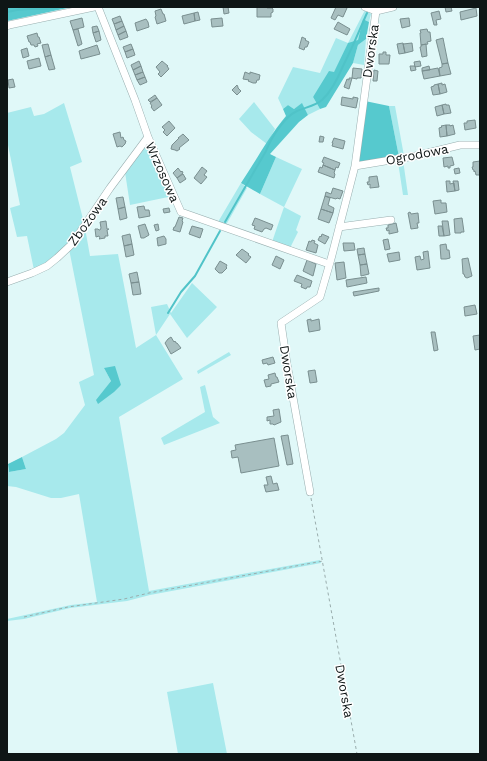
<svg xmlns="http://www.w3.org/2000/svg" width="487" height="761" font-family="'Work Sans',sans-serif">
	<rect width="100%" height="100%" fill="#e0f8f8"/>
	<path fill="#a7e9ec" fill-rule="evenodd" d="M365 10 371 14 369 22 363 19 358 41 348 44 334 73 313 97 320 109 308 115 302 104 294 109 288 105 283 109 278 98 293 67 320 73 336 38 348 43Z
		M366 39 364 65 353 63 358 45Z
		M254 102 275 129 267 144 251 132 239 119Z
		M64 103 82 162 70 167 84 223 67 247 45 264 34 270 27 236 17 237 10 208 20 205 7 140V113L31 107 34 116 44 114Z
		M389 106H395L404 156 399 157Z
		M146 144H150L173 196 130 205 125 172Z
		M276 157 302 169 284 207 301 216 296 230 298 232 290 248 272 242 284 207 260 194Z
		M403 160 408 195H403L398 162Z
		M241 183 247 188 226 225 218 222Z
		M85 228 90 256 118 254 136 348 156 335 151 307 167 304 171 313 192 283 217 307 187 338 170 314 156 335 183 379 119 417 149 591 320 560 321 563 150 595 127 601 70 608 24 619 7 621V619L71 605 97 602 79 494 61 498H51L16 487 7 486V464L9 472 26 469 22 457 56 439 64 433 85 405 79 382 94 375 69 249ZM104 368 121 385 97 400 111 381Z
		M229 352 231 355 198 374 197 371Z
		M205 385 213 417 220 423 164 445 161 438 205 412 200 387Z
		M213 683 227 754H178L167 692Z"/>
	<path fill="#56c9ce" d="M7 7H72L7 21Z
		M363 19 369 22 366 39 358 45 353 63 326 107 320 109 313 97 329 71 334 72 348 43 358 40Z
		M365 101 389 106 399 157 357 163Z
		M302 103 308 115 299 122 270 154 276 157 260 194 241 183C256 161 269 136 286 116L283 109 288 105 294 109Z
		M115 366 121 385 114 392 98 404 96 400 111 381 104 368Z
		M22 457 26 469 9 472 8 464Z"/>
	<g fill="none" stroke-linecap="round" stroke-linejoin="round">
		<path stroke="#50c3c8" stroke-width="2" d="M7 12C15 10 22 9 30 9 41 9 50 10 60 7
			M225 222 266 151C271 138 284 117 297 111 306 107 315 106 322 100 332 91 338 78 343 66 352 49 359 31 367 13
			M168 313 181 292 195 276 220 231"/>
	</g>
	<path fill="#a8bfc0" stroke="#7a8f90" d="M223 7H228L229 13 224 14Z
		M257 7H267V8H272L273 9V12L271 13V17H257Z
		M336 7H344L347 8 343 17 338 15 335 20 331 18Z
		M445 7H451L452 11 446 12Z
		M476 8 477 16 461 20 460 12Z
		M161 9 163 14H164L166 21 157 24 155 17 156 16 155 11Z
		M439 11 441 19 436 20 437 25H434L431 13Z
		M198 12 200 20 195 21 194 13Z
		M194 13 195 21 184 24 182 16Z
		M120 16 122 21 114 24 112 19Z
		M82 18 84 27 73 30 70 21Z
		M222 18 223 26 212 27 211 19Z
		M409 18 410 26 402 28 400 19Z
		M146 19 148 22 149 27 137 31 135 23Z
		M122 21 124 26 116 30 114 24Z
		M338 22 350 29 347 35 334 29Z
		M97 26 99 31 93 33 92 27Z
		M124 26 126 31 118 35 116 30Z
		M78 29 82 44 78 46 73 30Z
		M427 29 428 32H430L431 41 427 42 428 44 421 45 420 33H421L420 30Z
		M99 31 101 40 96 42 93 33Z
		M126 31 128 37 120 40 118 35Z
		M37 33 38 37H39L41 43 37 44 38 46 35 47 34 45H31L30 42H29L27 36Z
		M302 37 306 39 305 40 309 42 307 47H305L304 50 299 48Z
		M443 38 448 63 442 64 436 40Z
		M403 43 405 53 399 54 397 44Z
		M412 43 413 51 405 53 403 44Z
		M48 44 51 55 45 57 42 45Z
		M131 44 133 49 125 52 123 47Z
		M426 44 427 56 422 57 420 47H421V45Z
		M97 45 100 54 81 59 79 51Z
		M27 48 29 56 23 58 21 50Z
		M133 49 135 55 127 58 125 52Z
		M383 52H386V55H390L389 64H379V54H383Z
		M51 55 55 69 49 70 45 57Z
		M39 58 41 66 29 69 27 61Z
		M139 61 141 66 133 70 131 65Z
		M162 61 168 66H167L169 69 161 77 158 74 160 72 156 67Z
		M420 61 421 66 415 67 414 62Z
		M448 63 451 74 440 76 439 68 442 67V64Z
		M141 66 143 72 135 75 133 70Z
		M410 66H415L416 70 411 71Z
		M429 66 430 70 422 71V68Z
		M353 68 362 69 361 78H357V79L352 78 349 89 344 87 347 79 349 80V78H352Z
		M438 68 440 76 424 79 422 71Z
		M374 70 378 71 377 81H373Z
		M143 72 145 77 137 80 135 75Z
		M245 72 250 74V72L260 75 259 80H257L256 83H253L248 81 249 80 243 79Z
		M145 77 147 82 140 85 137 80Z
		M13 79 15 87 9 88 8 80Z
		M442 83V85L445 84 447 92 440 94 438 84Z
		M438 84 440 94 433 95 431 87 434 86V85Z
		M237 85 238 87V88L241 91 237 95 232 90Z
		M155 95 157 98 150 102 148 100Z
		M342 97 353 99V97L358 98 356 108 341 105Z
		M157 98 162 105 154 111 151 107 152 106 150 103Z
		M446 104V105H449L451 113 444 114 442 105Z
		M442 105 444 114 437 116 435 107Z
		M475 120 476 128 465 130 464 123H467V121Z
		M169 121 175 128 167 136 163 132 165 130 162 127Z
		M446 125H450V126L453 125 455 134 447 136Z
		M446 125 447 136 440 137 439 128 442 127 441 126Z
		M120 132 121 138 123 137 124 140 126 141 125 144 122 147 120 146 117 147 113 134Z
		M183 134 189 140 179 148 180 149 177 151 175 150 171 149 172 145 179 138H178Z
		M320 136 324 137 323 142H319Z
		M334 138 345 141 343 149 332 146 333 143H332Z
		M324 157 340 163 338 168 336 167 335 170 323 165 324 163 322 162Z
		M452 157 454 165 450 166V168H448V166L444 167 443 158Z
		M480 161V175H476L475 171 474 172V170H473L472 167H473V162Z
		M323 165 335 170 334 173 335 174 334 178 318 172 320 167 322 168Z
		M202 167 207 171 204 175 207 177 201 184 194 178Z
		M178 168 181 172 182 171 183 173 177 178 173 173Z
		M459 168 460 173 455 174 454 169Z
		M183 174 186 179 180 183 177 178Z
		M377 176 379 187 370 188V184L368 185 367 182H369V177Z
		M446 181H450V184L454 183 455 191 447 192Z
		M453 181H458L459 190 455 191Z
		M333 188 343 191 340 199 337 198 336 199 325 196 326 192 331 194Z
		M325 196 330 198 328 205 334 208 333 213 321 209Z
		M123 197 125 207 118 209 116 198Z
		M441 200V203H446L447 212 435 214 433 201Z
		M144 206 145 210H149L150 216 139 218 137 207Z
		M125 207 127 218 120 220 118 209Z
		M169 208 170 212 164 213 163 209Z
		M321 209 333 213 329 223 318 219Z
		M410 212 411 214 418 213 419 223H417L418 228 411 229 408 213Z
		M179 217 183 218 182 221 183 222 180 232 173 230 174 227H175Z
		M255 218 258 219 273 225 271 230 266 228 264 229 262 232 254 229 255 226 252 225Z
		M462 218 464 232H461V233H455L454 219Z
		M106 221 107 229H109L107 230 108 236H105V238L99 239 100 238 99 236 96 237 95 229H98L99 230H100L101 228 100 222Z
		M442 221H448L450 235 444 236Z
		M396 223 398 232 389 234V230L387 231 386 228H388V225Z
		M145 224 149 235 144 238H141L138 226Z
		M158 224 159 230 156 231 154 225Z
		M192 226 203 229 200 238 189 234Z
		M438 226H442L444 236H439Z
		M130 234 132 244 124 246 122 236Z
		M322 234 329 237 325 244 318 240 320 236 321 237Z
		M164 236 166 239V244L158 246 157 238Z
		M388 239 390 249 385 250 383 240Z
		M312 240 315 241 314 243 318 245 316 253 306 250 309 241 311 242Z
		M343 243H354L355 250 344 251Z
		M132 244 134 255 126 257 124 246Z
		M446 244 447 250H449L450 258 446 259H441L440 245Z
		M364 248 365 254 358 255 357 249Z
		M242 249 249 254 248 255 251 257 246 263 236 255Z
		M428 251 430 268 417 270 415 257 420 256 421 260 424 259 423 252Z
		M399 252 400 260 389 262 387 254Z
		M365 254 367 264 360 265 358 255Z
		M276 256 284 260 280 269 272 265Z
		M468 258 472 276 467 278 465 277 464 274H463L462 259Z
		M307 260 316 264 313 276 303 271Z
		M220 261 227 265 226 267 227 268 222 273H219L215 269Z
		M344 262 346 278 337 280 335 263Z
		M367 264 369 274 361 276 360 265Z
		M137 272 139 282 131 283 129 274Z
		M297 275 312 281 310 287H307L306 289 301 287 302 284 294 281Z
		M366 277 367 283 347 287 346 280Z
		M139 282 141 294 133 295 131 283Z
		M379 288V291L354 296 353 292Z
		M475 305 477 314 465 316 464 307Z
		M311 319V321L319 319 320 328V330L309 332 307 320Z
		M431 332H435L438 350 434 351Z
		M480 335V349L475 350 473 336Z
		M171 337 174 342 175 341 176 343H177L181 348 171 354 165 343 168 339Z
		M273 357 275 363 268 365 267 363 263 364 262 360Z
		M315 370 317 382 310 383 308 371Z
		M275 373 276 377H277L279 382 271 384V386L266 387 264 380 269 379 268 375Z
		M279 409 281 422 274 425 273 424H270V420L267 421V417L274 416 273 410Z
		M288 435 293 464 287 465 281 436Z
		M274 438 279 466 241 473 238 457 232 458 231 451 236 450 235 445Z
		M271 476 273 484 277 483 279 490 266 492 264 485H268L266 477Z"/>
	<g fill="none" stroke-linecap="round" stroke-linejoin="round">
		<g stroke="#99afb0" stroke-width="8">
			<path id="minor" d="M98 7 135 100 148 137 181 212 329 264
				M365 7 376 11 393 7
				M7 26 9 25 94 7
				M355 166 415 156 460 145H480
				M339 227 391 220
				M7 282 32 273 47 266 57 258 72 244 110 188 148 137
				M310 492 287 364 281 323 320 297 331 259 355 166 376 11"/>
		</g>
		<path stroke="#9aadad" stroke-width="1" stroke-dasharray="3 3" stroke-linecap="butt" d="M311 498 357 754
			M24 617 68 607 124 599 149 593 323 561"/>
		<use href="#minor" stroke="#fff" stroke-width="7"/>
	</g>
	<g text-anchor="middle" stroke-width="3" stroke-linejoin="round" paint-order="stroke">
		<g font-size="13" fill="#0e1616" stroke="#fff">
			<text transform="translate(370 51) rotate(-82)" y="5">Dworska</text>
			<text transform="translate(417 154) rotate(-11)" y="5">Ogrodowa</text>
			<text transform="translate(163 172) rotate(66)" y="5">Wrzosowa</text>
			<text transform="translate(87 221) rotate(-54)" y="5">Zbożowa</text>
			<text transform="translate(289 372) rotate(81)" y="5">Dworska</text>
			<text transform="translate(345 691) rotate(80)" y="5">Dworska</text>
		</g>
	</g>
	<rect width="487" height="761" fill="none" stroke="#0e1616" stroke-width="16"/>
</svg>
